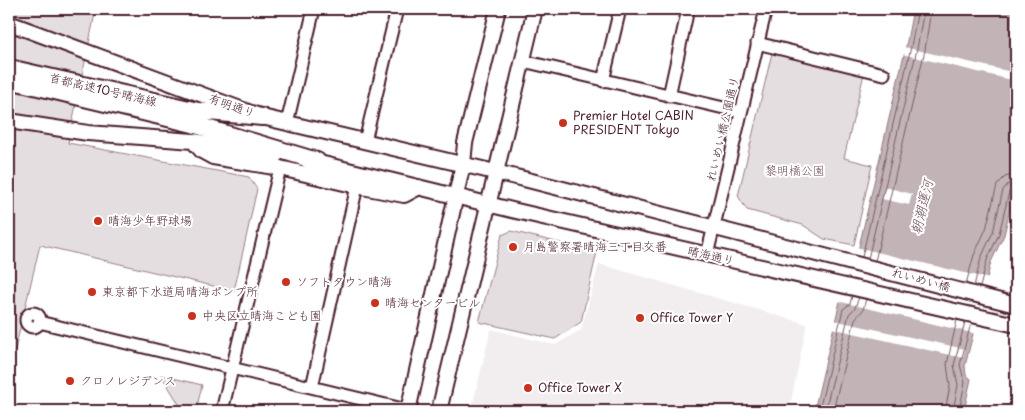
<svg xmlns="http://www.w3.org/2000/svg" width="1025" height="420" font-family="'Playpen Sans','Klee One',sans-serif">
	<rect width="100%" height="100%" fill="#fff"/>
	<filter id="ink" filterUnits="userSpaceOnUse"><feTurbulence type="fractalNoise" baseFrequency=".02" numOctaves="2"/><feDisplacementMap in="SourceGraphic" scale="10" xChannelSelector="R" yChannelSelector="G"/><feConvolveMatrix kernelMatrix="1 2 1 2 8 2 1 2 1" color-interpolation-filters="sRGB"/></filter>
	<g filter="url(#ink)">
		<path fill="#f2eeef" d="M599 264 807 324 789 411H471L491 329 555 345 581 330Z"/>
		<path fill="#e5dee0" stroke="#987e86" d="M15 9H96L68 143 249 177 257 189 234 291 40 245 9 375V35Z
			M772 53 864 74 844 158 872 165 854 245 824 239 803 225 747 210 738 196Z
			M511 231 597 252 581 322 555 339 479 322 502 235Z
			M161 375 202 385 196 411H172L179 404Z"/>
		<path fill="#c1b3b6" stroke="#91787e" d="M913 9H1016V183L1004 235 991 262 965 366 966 375 971 379 964 411H814L840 301 846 302 906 46Z"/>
		<path fill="#fff" d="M904 47 1016 73V81L902 54Z
			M885 187 912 194 909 205 882 199Z
			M856 247 990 279 976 334 837 301 839 298 844 299Z
			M833 320 965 349 963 358 831 328Z"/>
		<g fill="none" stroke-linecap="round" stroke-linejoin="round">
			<path stroke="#7a5a63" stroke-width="1" d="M862 257 911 47 918 9
				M868 259 917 49 924 9
				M875 261 925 50 931 9
				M966 284 974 255 986 229 997 185 1005 177 1016 174
				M974 286 981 258 993 232 1003 190 1009 183 1016 182
				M980 287 987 260 999 234 1009 192 1016 188
				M819 411 843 309 850 304 852 296
				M825 411 849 314 855 308 859 297
				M833 411 855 319 863 310 866 299
				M945 411 950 386 947 364 957 320
				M953 411 958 385 954 365 965 322
				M959 411 965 383 960 365 971 323"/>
			<g stroke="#4a1f2b" stroke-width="15">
				<path id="minor" d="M757 43 884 74
					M523 61 741 112
					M603 81 620 9
					M669 96 688 9
					M287 123 314 9
					M365 141 397 9
					M707 255 766 9
					M26 320a7 7 0 1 1 14 0a7 7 0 1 1-14 0Z
					M39 322 411 411
					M312 387 357 186
					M222 411 280 168"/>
			</g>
			<g stroke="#4a1f2b" stroke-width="18">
				<path id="major" d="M9 23 262 117 520 178 1016 305
					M9 121 88 133 193 141 276 155
					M193 141 202 151 213 157 280 168 357 186 404 195 419 187
					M307 160 512 210 1016 325
					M408 411 463 164 465 143 498 9
					M439 411 535 9"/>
			</g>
			<g stroke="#4a1f2b" stroke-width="20">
				<path id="highway" d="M9 68 198 111 262 117
					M9 80 193 124 317 161"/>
			</g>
			<use href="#minor" stroke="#fff" stroke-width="11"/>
			<use href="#major" stroke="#fff" stroke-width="14"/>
			<use href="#highway" stroke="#fff" stroke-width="16"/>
		</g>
	</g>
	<g fill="#c8321e" stroke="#fff" stroke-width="2">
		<circle cx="563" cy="123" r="5"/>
		<circle cx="98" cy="221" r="5"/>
		<circle cx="513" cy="247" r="5"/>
		<circle cx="286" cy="282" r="5"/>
		<circle cx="92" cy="292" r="5"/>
		<circle cx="375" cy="303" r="5"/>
		<circle cx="192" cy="316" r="5"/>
		<circle cx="640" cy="318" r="5"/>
		<circle cx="70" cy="381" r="5"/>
		<circle cx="528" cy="388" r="5"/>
	</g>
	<g text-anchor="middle" stroke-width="4" stroke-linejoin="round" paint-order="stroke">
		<g font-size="12" fill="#4a1f2b" stroke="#fff">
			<text transform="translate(103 90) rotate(13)" y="4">首都高速10号晴海線</text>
			<text transform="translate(232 106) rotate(20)" y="4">有明通り</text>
			<text transform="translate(723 129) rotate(-77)" y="4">れいめい橋公園通り</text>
			<text transform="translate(711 256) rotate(13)" y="4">晴海通り</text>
			<text transform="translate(921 280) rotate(15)" y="4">れいめい橋</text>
		</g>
		<g font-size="12" fill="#4a1f2b" stroke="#fff" text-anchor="start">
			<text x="573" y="120">Premier Hotel CABIN<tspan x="573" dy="14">PRESIDENT Tokyo</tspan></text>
			<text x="108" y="225">晴海少年野球場</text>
			<text x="523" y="251">月島警察署晴海三丁目交番</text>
			<text x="296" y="286">ソフトタウン晴海</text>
			<text x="102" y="296">東京都下水道局晴海ポンプ所</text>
			<text x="385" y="307">晴海センタービル</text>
			<text x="202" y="320">中央区立晴海こども園</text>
			<text x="650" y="322">Office Tower Y</text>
			<text x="80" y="385">クロノレジデンス</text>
			<text x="538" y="392">Office Tower X</text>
		</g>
		<g font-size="12" fill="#714f58" stroke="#fff">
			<text x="795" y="175">黎明橋公園</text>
		</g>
		<g font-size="14" font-style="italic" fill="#74535c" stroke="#fff">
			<text transform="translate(922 207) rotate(-77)" y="5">朝潮運河</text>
		</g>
	</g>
	<rect width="1025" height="420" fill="none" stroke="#fff" stroke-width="30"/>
	<rect x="15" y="15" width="995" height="390" fill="none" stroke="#4a1f2b" stroke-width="2" filter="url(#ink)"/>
</svg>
